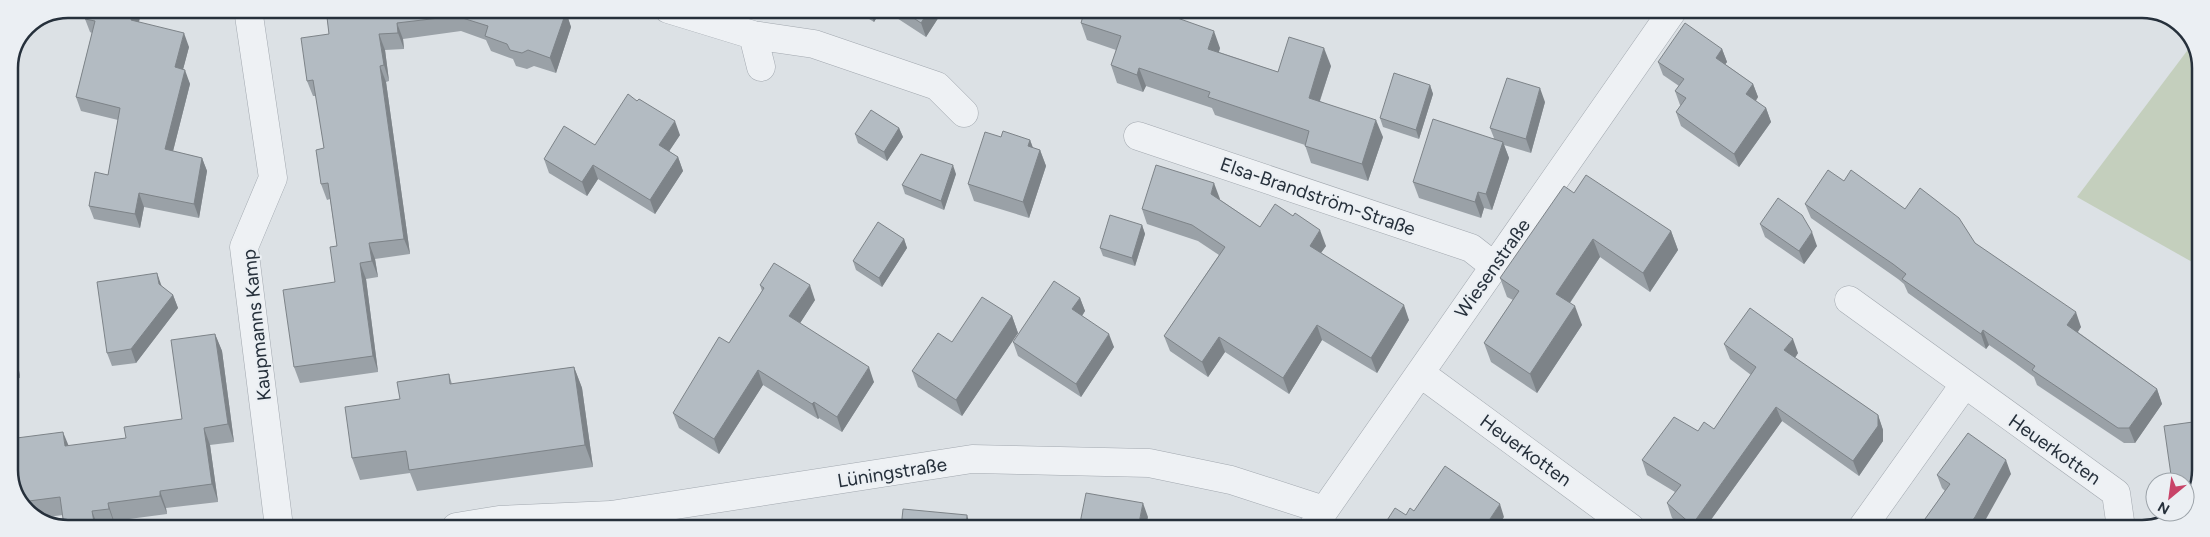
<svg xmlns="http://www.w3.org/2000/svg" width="2210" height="537" font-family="Figtree,sans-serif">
	<rect width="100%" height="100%" fill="#dce1e5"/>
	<path fill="#c4cfbd" d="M2193 43 2201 64V267L2077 197Z"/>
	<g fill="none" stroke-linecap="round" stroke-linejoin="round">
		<g stroke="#a2a8af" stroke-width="29">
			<path id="street" d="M248 9 273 178 244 247 279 527
				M668 9 753 35 761 67
				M753 35 814 44 937 86 964 113
				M1138 136 1471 248 1494 266
				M1849 300 2116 493 2121 528
				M1420 373 1631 528
				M456 527 499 520 611 515 972 459 1149 463 1231 480 1324 510
				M1312 528 1673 10
				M1862 528 1964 385"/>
		</g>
		<use href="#street" stroke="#eef1f4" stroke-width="28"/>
	</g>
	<path fill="#9aa1a7" d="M87 9H142L139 22 189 47 183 69 190 84 173 151 202 158 207 171 199 218 144 207 140 228 94 219 89 206 108 175 118 120 81 111 76 97 92 33 90 32 85 19Z
		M326 9 566 12 571 27 556 73 534 66 527 69 516 66 513 59 491 51 486 40 461 31 403 39 404 49 385 50 389 81 386 82 410 254 375 259 378 277 366 279 378 372 300 383 294 367 335 282 337 246 330 199 327 200 321 184 324 148 316 96H313L307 81 329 34Z
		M853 9H882L874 22Z
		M883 9H944L926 37Z
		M1082 9H1159L1160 12 1220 48 1219 52 1278 72 1331 66 1320 101 1383 137 1368 181 1311 163 1305 145 1215 115 1212 108 1146 86 1143 92 1117 83 1111 65 1116 50 1087 40 1081 23 1084 14Z
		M1722 49 1727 62 1725 64 1753 84 1758 97 1756 101 1766 108 1771 122 1739 167 1681 126 1676 112 1681 105H1680L1675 91 1679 86 1663 75 1658 62Z
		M1430 85 1433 94 1419 139 1383 127 1380 118Z
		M1545 102 1531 153 1504 145 1509 158 1492 210 1484 208 1481 218 1419 198 1413 182 1494 138 1490 128Z
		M899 128 903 137 887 161 858 143 855 134Z
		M680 135 669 151 678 157 683 171 655 214 598 179 587 196 549 173 544 159 595 145Z
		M1001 137 1030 140 1033 148 1040 150 1046 166 1029 218 974 201 968 184Z
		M956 174 944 210 905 194 902 185Z
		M1844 181 1975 243 2081 327 2078 332 2157 389 2162 404 2135 443H2124L2037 385 2034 377 2015 363 1989 345 1986 349 1908 293 1904 284 1898 279 1811 218 1805 204Z
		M1574 193 1671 231 1678 250 1650 292 1600 257 1570 303 1582 325 1537 393 1491 362 1484 343 1513 300 1507 297 1500 278Z
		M1219 199 1260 227 1326 246 1321 253 1409 320 1377 373 1322 340 1289 394 1225 352 1208 377 1170 351 1164 336 1219 255 1198 241 1147 224 1142 209 1220 199Z
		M1760 224 1817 246 1804 264 1765 237Z
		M1142 225 1145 234 1135 266 1103 256 1100 248Z
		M904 239 907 248 882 287 856 270 853 261Z
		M760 285 815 300 800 323 874 382 842 432 819 418 818 419 763 385 719 454 679 428 673 413 729 343 762 291Z
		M161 286 173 295 178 308 136 363 112 366 107 353Z
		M9 297 20 378 9 380Z
		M1080 298 1085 311 1082 316 1114 347 1081 397 1018 356 1013 342Z
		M1012 316 1018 333 962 416 918 387 912 371 952 342Z
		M215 334 222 351 234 442 210 445 218 502 166 508 167 514 114 521 115 526 111 527H64L63 515 40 518 24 508 9 477 69 446 126 438 182 419Z
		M1724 344 1798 353 1795 358 1878 415 1883 430V441L1859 476 1782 421 1705 528H1684L1672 518 1667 503 1675 492 1647 475 1642 460 1698 431 1714 429 1751 375 1730 359Z
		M574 367 582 388 593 467 417 491 410 473 360 480 352 458 400 399 449 374 452 384Z
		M2011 474 1920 526 1945 491 1942 488 1937 475Z
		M2177 512H2181L2178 516Z"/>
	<path fill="#7d8388" d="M134 9H142L136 33 131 20Z
		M869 9H882L874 22Z
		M930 9H944L926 37 921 23Z
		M1152 9H1159L1162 18Z
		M566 12 571 27 556 73 550 58Z
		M397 23 403 39 404 49 398 33Z
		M1214 31 1220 48 1214 66 1208 49Z
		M184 33 189 47 180 81 175 67Z
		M379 34 385 50 389 81 384 65Z
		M1324 48 1331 66 1315 115 1309 98Z
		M1722 49 1727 62 1720 71 1716 58Z
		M380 66 386 82 410 254 404 239Z
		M1139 68 1146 86 1143 92 1137 75Z
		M185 70 190 84 170 163 165 149Z
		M1753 84 1758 97 1751 107 1746 94Z
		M1430 85 1433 94 1419 139 1416 130Z
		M1540 88 1545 102 1531 153 1526 139Z
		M1766 108 1771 122 1739 167 1734 154Z
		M1376 120 1383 137 1368 181 1362 164Z
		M675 121 680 135 664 159 659 145Z
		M899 128 903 137 887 161 884 152Z
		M1030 140 1036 156 1028 146Z
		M1503 142 1509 158 1492 210 1486 194Z
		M1040 150 1046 166 1029 218 1023 202Z
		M678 157 683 171 655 214 650 200Z
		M202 158 207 171 199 218 194 204Z
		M593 165 598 179 587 196 582 182Z
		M953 165 956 174 944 210 941 201Z
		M1214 183 1220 199 1216 209 1211 194Z
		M1478 192 1484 208 1481 218 1475 202Z
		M139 193 144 207 140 228 135 214Z
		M1142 225 1145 234 1135 266 1132 258Z
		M1320 230 1326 246 1315 261 1310 246Z
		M1671 231 1678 250 1650 292 1643 273Z
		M1812 232 1817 246 1804 264 1799 251Z
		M904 239 907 248 882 287 879 278Z
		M1593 239 1600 257 1563 313 1556 294Z
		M369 243 375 259 378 277 372 261Z
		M360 263 366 279 378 372 373 356Z
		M157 273 162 287 159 284Z
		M810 285 815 300 795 331 789 316Z
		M173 295 178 308 136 363 131 349Z
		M9 297 20 378 15 364 9 320Z
		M1080 298 1085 311 1077 323 1072 309Z
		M1404 305 1409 320 1377 373 1371 358Z
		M1575 306 1582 325 1537 393 1530 374Z
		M2076 312 2081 327 2072 340 2067 325Z
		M1012 316 1018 333 962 416 956 400Z
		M1317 325 1322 340 1289 394 1283 378Z
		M1983 330 1989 345 1986 349 1981 334Z
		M215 334 222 351 234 442 228 424Z
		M1109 334 1114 347 1081 397 1076 384Z
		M1219 337 1225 352 1208 377 1202 362Z
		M1793 339 1798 353 1790 365 1784 350Z
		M574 367 582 388 593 467 585 445Z
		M869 367 874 382 842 432 837 417Z
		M758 370 763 385 719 454 714 439Z
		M2157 389 2162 404 2135 443 2129 428Z
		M814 402 819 418 818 419 812 404Z
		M1776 407 1782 421 1705 528H1693L1692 525Z
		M1878 415 1883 430V441L1859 476 1853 461Z
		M204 428 210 445 218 502 212 484Z
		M63 432 70 449 65 446Z
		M2006 460 2011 474 1981 528H1967Z
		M160 491 166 508 167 514 160 496Z
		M108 503 114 521 115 526 109 509Z
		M1143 503 1148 517 1146 528H1138Z
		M1500 504 1504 517 1497 528H1484Z
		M92 511 98 527H96L94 522Z
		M967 515 971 528H966Z"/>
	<path fill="#b3bbc2" stroke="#7d8388" d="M87 9H134L131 20 184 33 175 67 185 70 165 149 202 158 194 204 139 193 135 214 89 206 95 172 108 175 120 108 76 97 95 21 85 19Z
		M326 9H558L566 12 550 58 528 50 522 53 510 50 507 44 485 36 488 26 456 16 397 23 398 33 379 34 384 65 380 66 404 239 369 243 372 261 360 263 373 356 294 367 283 290 335 282 330 247 337 246 328 183 321 184 316 150 324 148 313 80 307 81 301 38 329 34Z
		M900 9H930L921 23Z
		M1085 9H1152L1214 31 1208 49 1278 72 1289 37 1324 48 1309 98 1376 120 1362 164 1305 146 1309 131 1208 97 1210 92 1139 68 1137 75 1111 65 1121 36 1081 23Z
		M1685 23 1722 49 1716 58 1753 84 1746 94 1766 108 1734 154 1676 112 1686 98 1675 91 1684 79 1658 62Z
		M1394 73 1430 85 1416 130 1380 118Z
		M1507 78 1540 88 1526 139 1490 128Z
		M628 94 637 101 639 99 675 121 659 145 678 157 650 200 593 165 582 182 544 159 564 126 595 145Z
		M871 110 899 128 884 152 855 134Z
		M1433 119 1503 142 1486 194 1478 192 1475 202 1413 182Z
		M1003 131 1030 140 1028 146 1040 150 1023 202 968 184 985 132 1001 137Z
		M921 154 953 165 941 201 902 185Z
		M1156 165 1214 183 1211 194 1260 227 1275 204 1293 216 1295 213 1320 230 1310 246 1404 305 1371 358 1317 325 1283 378 1219 337 1202 362 1164 336 1225 247 1192 225 1142 209Z
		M1828 170 1844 181 1851 170 1905 209 1920 188 1959 218 1975 243 2076 312 2067 325 2157 389 2129 428H2118L2032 370 2035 366 1983 330 1981 334 1902 279 1906 274 1893 264 1805 204Z
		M1586 175 1671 231 1643 273 1593 239 1556 294 1575 306 1530 374 1484 343 1519 291 1500 278 1564 186 1574 193Z
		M1778 198 1802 215 1812 232 1799 251 1760 224Z
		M1110 215 1142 225 1132 258 1100 248Z
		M878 222 904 239 879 278 853 261Z
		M774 263 810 285 789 316 869 367 837 417 814 402 812 404 758 370 714 439 673 413 719 337 729 343 764 288 760 285Z
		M157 273 159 284 173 295 131 349 107 353 97 282Z
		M1054 281 1080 298 1072 309 1109 334 1076 384 1013 342Z
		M982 297 1012 316 956 400 912 371 938 333 952 342Z
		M1750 308 1793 339 1784 350 1878 415V426L1853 461 1776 407 1692 525 1667 503 1681 485 1642 460 1674 417 1698 431 1704 422 1714 429 1756 367 1724 344Z
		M9 320 15 364 9 365Z
		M215 334 228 424 204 428 212 484 160 491V496L108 503 109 509 92 511 94 522 64 526 60 497 21 502 9 477V439L63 432 65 446 126 438 124 427 182 419 171 340Z
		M574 367 585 445 409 470 406 451 352 458 345 407 400 399 397 382 449 374 450 384Z
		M2200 421V481L2185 505V482H2172L2164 426Z
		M1968 433 2006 460 1975 517 1967 528H1915L1918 525 1920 526 1950 484 1937 475Z
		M1445 466 1500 504 1484 528H1382L1395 508 1406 515 1410 508 1414 511Z
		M1086 493 1143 503 1138 528H1079Z
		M903 509 967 515 966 528H901Z
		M1046 525 1059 528H1046Z
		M787 526 811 527H787Z"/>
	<g text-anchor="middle" stroke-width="4" stroke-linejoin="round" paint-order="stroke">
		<g font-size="19" fill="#26303b" stroke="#ebeff3">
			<text transform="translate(1318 196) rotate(19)" y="7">Elsa-Brandström-Straße</text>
			<text transform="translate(1492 268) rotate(-55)" y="7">Wiesenstraße</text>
			<text transform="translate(256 325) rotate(-96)" y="7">Kaupmanns Kamp</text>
			<text transform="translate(2055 449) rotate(35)" y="7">Heuerkotten</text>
			<text transform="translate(1526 450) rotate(36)" y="7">Heuerkotten</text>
			<text transform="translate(892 472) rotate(-9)" y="7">Lüningstraße</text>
		</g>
	</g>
	<path d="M0 0H2210V537H0ZM68 18H2142A50 50 0 0 1 2192 68V470A50 50 0 0 1 2142 520H68A50 50 0 0 1 18 470V68A50 50 0 0 1 68 18Z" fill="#ebeff3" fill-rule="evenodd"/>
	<path fill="none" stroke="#26303b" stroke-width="2.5" d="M68 18H2142A50 50 0 0 1 2192 68V470A50 50 0 0 1 2142 520H68A50 50 0 0 1 18 470V68A50 50 0 0 1 68 18Z"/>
	<g transform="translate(2170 497) rotate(209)"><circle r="24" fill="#ebeff3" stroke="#9ca3a9"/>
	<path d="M0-4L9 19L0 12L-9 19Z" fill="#c84368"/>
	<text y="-8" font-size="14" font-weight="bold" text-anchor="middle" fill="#26303b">N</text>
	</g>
</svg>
